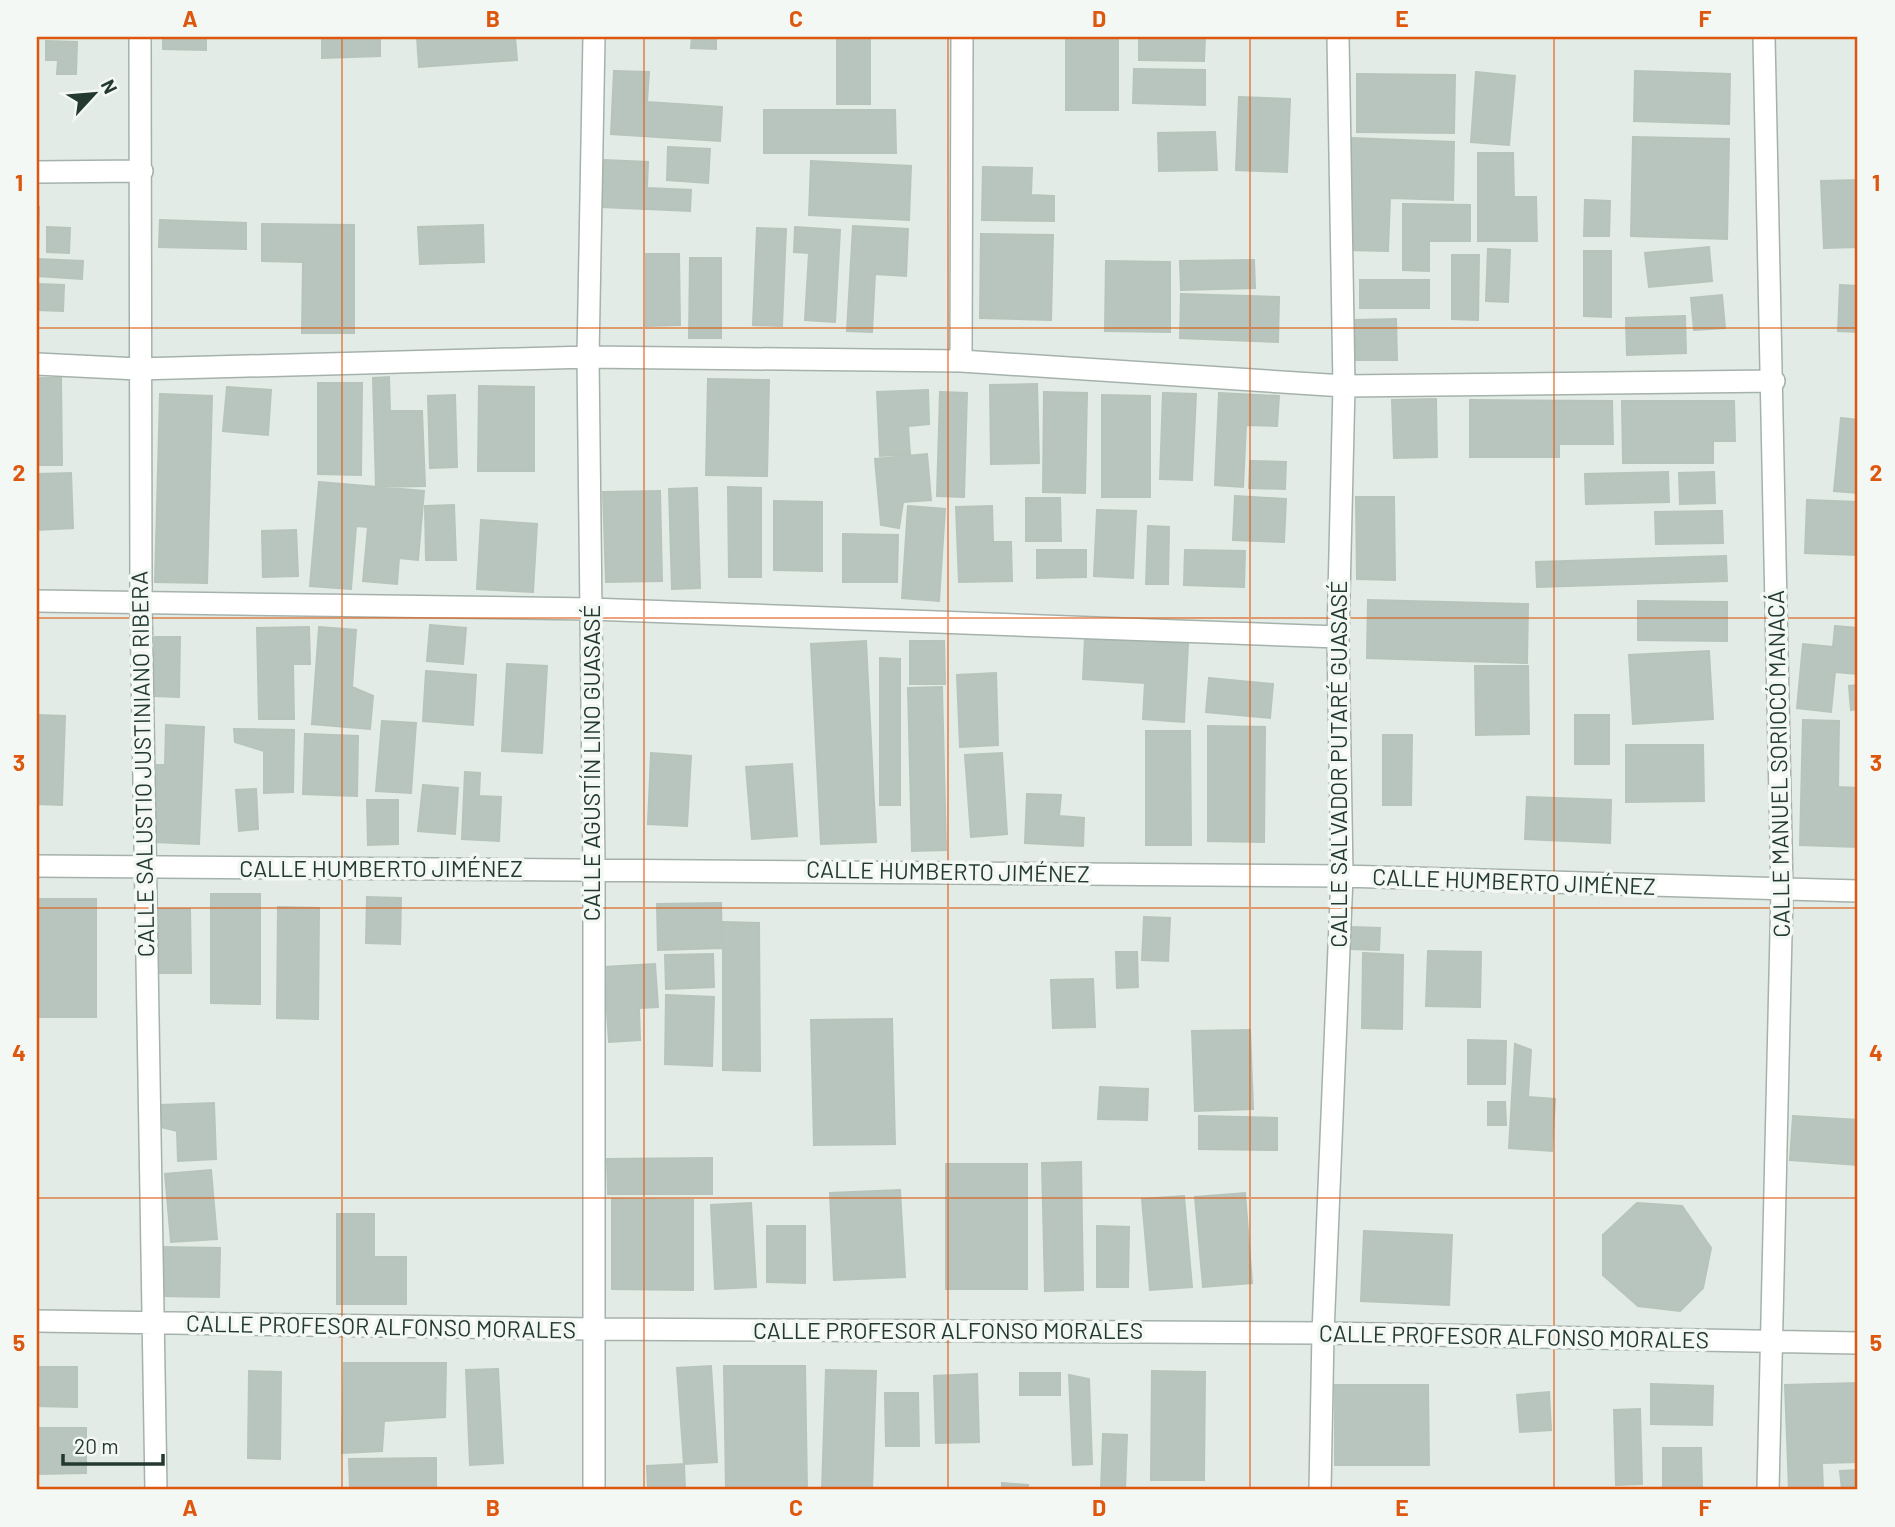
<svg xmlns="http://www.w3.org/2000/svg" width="1895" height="1527" font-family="Barlow,sans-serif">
	<rect width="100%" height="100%" fill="#e2ebe5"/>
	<path fill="#b8c5be" stroke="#b6c4bb" stroke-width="2" d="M163 37H206V50L163 49Z
		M322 37H380V56L322 58Z
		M417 37H515L517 60 419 67Z
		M692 37H716V49L691 48Z
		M837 37H870V104H837Z
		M1066 37H1118V110H1066Z
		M1139 37H1205L1204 61 1139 60Z
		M46 41 77 42 76 74H57L58 60H46Z
		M1134 69 1205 70V105L1133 103Z
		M614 71 649 72 647 102 722 107 720 141 611 134Z
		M1635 71 1730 74 1729 124 1634 121Z
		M1476 72 1515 76 1509 145 1471 142Z
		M1357 74 1455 75 1454 133 1357 132Z
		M1239 97 1290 99 1287 172 1236 170Z
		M764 110H895L896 153H764Z
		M1215 132 1217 170 1159 171 1158 133Z
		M1633 137 1729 139 1727 239 1631 236Z
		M1351 138 1454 142 1453 200 1390 198 1388 251 1348 250Z
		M668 147 710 149 708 183 667 180Z
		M1478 153H1513L1514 197H1536L1537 241H1478Z
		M604 160 648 162 647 188 691 190 690 211 602 207Z
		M811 161 911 166 909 220 809 215Z
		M983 167 1032 168 1031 195 1054 196V221L982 220Z
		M1858 180V247L1824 248 1821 181Z
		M1585 200 1610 201 1609 236H1584Z
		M1403 204 1470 205V241H1429V271L1403 270Z
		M37 207H39L38 253H37Z
		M160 220 246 223V249L159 247Z
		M262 224 354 225V333H302L303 262 262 261Z
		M483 225 484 262 420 264 418 227Z
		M853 226 908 229 906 276 875 274 872 332 847 331Z
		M47 227 70 228 69 253 47 252Z
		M795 227 840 230 835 322 805 320 809 253 794 252Z
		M757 228 786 229 782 326 753 325Z
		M981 234 1053 235 1051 320 980 318Z
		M1709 247 1712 281 1649 287 1645 253Z
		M1488 249 1510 250 1508 302 1486 301Z
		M1584 251H1611V317L1584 316Z
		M646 254H679L680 325 646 326Z
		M1452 255H1479L1478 320 1452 319Z
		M690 258H721V338H689Z
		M37 259 83 261 82 279 37 276Z
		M1254 260 1255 288 1181 290 1180 261Z
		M1106 261 1170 262V332L1105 331Z
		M1360 280H1429V308H1360Z
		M37 284 64 285 63 311 37 310Z
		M1840 285 1858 286V332L1838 331Z
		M1181 294 1279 297 1278 342 1180 338Z
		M1722 295 1725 328 1694 330 1691 298Z
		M1685 316 1686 353 1627 355 1626 318Z
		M1396 319 1397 360H1356L1355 320Z
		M389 377 390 411H422L425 486 376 487 373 378Z
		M37 378H61L62 465H37Z
		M708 379 769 380 767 476 706 475Z
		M318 383H362L361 475 318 474Z
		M1037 384 1039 463 991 464 990 385Z
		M479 386 534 387V471H478Z
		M227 387 271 390 268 435 223 431Z
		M928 390 929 424 908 426 910 454 880 456 877 392Z
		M940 392 967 393 964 497 937 496Z
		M1044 392 1087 393 1085 493 1043 492Z
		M1163 393 1196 394 1192 480 1160 479Z
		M1219 393 1279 396 1277 426 1246 425 1243 487 1215 485Z
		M160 394 212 396 207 583 155 582Z
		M455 395 457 467 430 468 428 396Z
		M1102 395 1150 396V497H1102Z
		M1436 399 1437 457 1394 458 1392 400Z
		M1470 400 1612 401 1613 444H1559V457H1470Z
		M1622 401H1734L1735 441H1713V463H1623Z
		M1841 418 1858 420V493L1834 491Z
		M927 454 931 500 903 502 899 528 881 525 875 459Z
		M1250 461 1286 462 1285 489 1249 488Z
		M1668 472 1669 502 1586 504 1585 474Z
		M1714 472 1715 503 1680 504 1679 473Z
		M71 473 73 528 37 530V474Z
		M319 482 424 491 418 560 399 558 397 584 363 581 368 527 356 526 351 589 310 586Z
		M728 487 761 488V577H729Z
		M697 488 700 588 672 589 669 489Z
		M660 491 662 581 606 582 603 492Z
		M1235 496 1286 499 1284 542 1233 540Z
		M1356 497H1394L1395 580 1357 579Z
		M1026 498H1060L1061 541H1026Z
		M1807 500 1858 502V555L1805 553Z
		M774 501 822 502V571L774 570Z
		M454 505 456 560H426L425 506Z
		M908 506 945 509 939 601 902 598Z
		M992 506 993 542H1011L1012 581 959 582 956 507Z
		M1097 510 1136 511 1133 578 1094 576Z
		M1722 511 1723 543 1656 544 1655 512Z
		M481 520 537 524 533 592 477 589Z
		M1148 526 1169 527 1168 584H1146Z
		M296 530 298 576 263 577 262 531Z
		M843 534 898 535 897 582H843Z
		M1037 550H1086V577L1037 578Z
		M1185 550 1245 551 1244 587 1184 585Z
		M1726 556 1727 581 1537 587 1536 562Z
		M1368 600 1528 604 1527 663 1367 658Z
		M1638 601 1727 602V641L1638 640Z
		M430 625 466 628 463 664 427 661Z
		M1835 626 1858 628V674L1835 672 1831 712 1797 708 1803 644 1833 647Z
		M309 627 310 664H293L294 719H259L257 628Z
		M319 627 356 630 352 687 373 696 370 729 312 724Z
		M155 637H180L179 697 154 696Z
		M1085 637 1188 644 1184 722 1143 719 1145 683 1083 679Z
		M866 641 876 842 821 844 811 644Z
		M910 641H944L945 684H910Z
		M1709 651 1713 719 1633 724 1629 655Z
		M880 658 900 659V805H880Z
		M507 664 547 666 542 753 502 751Z
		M1475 666H1528L1529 734 1476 735Z
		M426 671 476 675 473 725 423 721Z
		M996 673 998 745 960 747 957 675Z
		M1209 678 1273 684 1270 718 1206 712Z
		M1858 685V709L1851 710 1849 686Z
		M942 687 946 850 912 851 908 688Z
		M37 715 65 716 62 805 37 804Z
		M1575 715H1609V764H1575Z
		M1803 720 1839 721 1838 787 1858 788V847L1800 845Z
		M382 721 416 723 411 793 376 791Z
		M166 725 204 727 199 844 154 842 157 765H165Z
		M1208 726 1265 727 1264 842 1208 841Z
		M234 729 294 730 293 792 264 793V751L235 742Z
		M1146 731H1190L1191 845H1146Z
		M305 734 358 736 357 796 303 794Z
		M1383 735H1412L1411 805H1383Z
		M1626 745H1703L1704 801 1626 802Z
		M651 753 691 756 687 826 648 824Z
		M1002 753 1007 834 971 837 965 755Z
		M792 764 797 836 752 839 746 767Z
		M465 772 480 773 479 796 501 797 499 841 462 839Z
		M423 785 458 788 455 834 418 831Z
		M256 789 258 829 239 831 236 790Z
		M1027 794 1061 795 1059 816 1084 818 1083 846 1025 843Z
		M1527 797 1611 800 1610 843 1525 839Z
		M367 800H398V844L368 845Z
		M211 894H260V1004L211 1003Z
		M367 897 401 898 400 944 366 943Z
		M38 899H96V1017H37Z
		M721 903 722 948 658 950 657 904Z
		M278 907 319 908 318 1019 277 1018Z
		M156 909H190L191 973H157Z
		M1144 917 1170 918 1168 961 1142 960Z
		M723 922 759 923 760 1071 723 1070Z
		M1350 927 1380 928 1379 950 1350 949Z
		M1428 951 1481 952 1480 1007 1426 1006Z
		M1116 952H1137L1138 987 1117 988Z
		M1363 953 1403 955 1402 1029 1362 1028Z
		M713 954 714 987 666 989 665 955Z
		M655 964 658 1007 639 1008 640 1040 609 1042 604 967Z
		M1093 979 1095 1027 1053 1028 1051 980Z
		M666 995 714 997 712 1066 665 1064Z
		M892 1019 895 1144 814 1145 811 1020Z
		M1250 1030 1253 1109 1195 1111 1192 1031Z
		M1468 1040 1506 1041 1505 1084H1468Z
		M1515 1044 1531 1050 1528 1097 1555 1099 1552 1151 1509 1148Z
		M1100 1087 1148 1089 1147 1120 1098 1119Z
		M1488 1102H1505L1506 1125H1488Z
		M214 1103 216 1159 178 1161 177 1131 161 1127 160 1105Z
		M1199 1116 1277 1118V1150L1199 1149Z
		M1793 1116 1858 1120V1165L1790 1160Z
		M712 1158V1194H608L607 1159Z
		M1081 1162 1083 1290 1045 1291 1042 1163Z
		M946 1164H1027V1289H946Z
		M211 1170 217 1239 171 1242 165 1174Z
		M900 1190 905 1277 834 1280 830 1193Z
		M1245 1193 1252 1283 1203 1287 1195 1197Z
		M1184 1196 1192 1287 1150 1290 1142 1199Z
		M612 1199 693 1200V1290L612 1289Z
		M751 1203 756 1287 715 1289 711 1205Z
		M1637 1203 1682 1206 1711 1248 1703 1288 1680 1311 1638 1306 1603 1275V1235Z
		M337 1214H374V1257H406V1304H337Z
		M767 1226H805V1283L767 1282Z
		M1097 1226 1129 1227 1128 1287H1097Z
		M1364 1231 1452 1235 1449 1305 1361 1301Z
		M160 1247 220 1248 219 1297 160 1296Z
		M344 1363H446L445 1417 384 1421 382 1451 342 1453Z
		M711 1366 717 1462 684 1464 677 1368Z
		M724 1366H805L807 1490H726Z
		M37 1367H77V1407L37 1406Z
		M498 1369 503 1463 470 1465 466 1370Z
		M826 1370 876 1371 872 1490H822Z
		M249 1371 281 1372 280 1459 248 1458Z
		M1152 1371 1205 1372 1204 1480H1151Z
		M1020 1373H1060V1395H1020Z
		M977 1374 979 1442 936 1443 934 1376Z
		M1069 1375 1089 1379 1092 1464 1073 1465Z
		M1858 1383V1462L1822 1463 1823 1490H1789L1785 1385Z
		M1651 1384 1713 1386 1712 1425 1651 1424Z
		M1335 1385H1428L1429 1465H1335Z
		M1549 1392 1551 1430 1520 1432 1517 1395Z
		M885 1393H918L919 1446H886Z
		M1640 1409 1642 1484 1616 1485 1614 1410Z
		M37 1428H86V1473L37 1474Z
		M1103 1434 1127 1435 1125 1490H1101Z
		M1663 1448H1701L1702 1490H1663Z
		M436 1458V1490H350L349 1459Z
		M684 1464 685 1490H648L647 1466Z
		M1858 1470V1490H1842L1840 1471Z
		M1002 1483 1028 1485V1490H1002Z"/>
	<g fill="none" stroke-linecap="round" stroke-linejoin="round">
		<g stroke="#a5b2ab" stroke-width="24">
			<path id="street" d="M140 37 141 604 156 1490
				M594 37 588 357 594 869V1490
				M1764 37 1782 891 1768 1490
				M37 172 142 171
				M961 361 962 37
				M37 364 138 369 588 357 961 361 1344 386 1774 381
				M37 601 591 609 1338 637
				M37 866 1342 876 1858 891
				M37 1321 592 1329 1323 1333 1858 1343
				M1320 1490 1323 1333 1342 876 1338 637 1344 386 1338 37"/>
		</g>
		<use href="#street" stroke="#fff" stroke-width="21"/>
	</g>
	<path fill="none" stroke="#de570e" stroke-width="2" stroke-opacity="0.55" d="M342 37V1490M644 37V1490M948 37V1490M1250 37V1490M1554 37V1490M37 328H1858M37 618H1858M37 908H1858M37 1198H1858"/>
	<g text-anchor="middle" stroke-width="7" stroke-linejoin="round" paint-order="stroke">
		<g font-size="23" fill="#243a30" stroke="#f3f8f4">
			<text transform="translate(592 763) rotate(-90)" y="8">CALLE AGUSTÍN LINO GUASASÉ</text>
			<text transform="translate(143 764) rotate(-91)" y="8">CALLE SALUSTIO JUSTINIANO RIBERA</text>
			<text transform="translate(1339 764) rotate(-90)" y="8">CALLE SALVADOR PUTARÉ GUASASÉ</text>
			<text transform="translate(1779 764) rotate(-91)" y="8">CALLE MANUEL SORIOCÓ MANACÁ</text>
			<text x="381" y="877">CALLE HUMBERTO JIMÉNEZ</text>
			<text transform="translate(948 872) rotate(1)" y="8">CALLE HUMBERTO JIMÉNEZ</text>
			<text transform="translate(1514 882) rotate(2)" y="8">CALLE HUMBERTO JIMÉNEZ</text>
			<text transform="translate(381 1327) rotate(1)" y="8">CALLE PROFESOR ALFONSO MORALES</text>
			<text x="948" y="1339">CALLE PROFESOR ALFONSO MORALES</text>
			<text transform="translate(1514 1337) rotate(1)" y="8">CALLE PROFESOR ALFONSO MORALES</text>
		</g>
	</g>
	<rect width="1895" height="1527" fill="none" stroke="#f3f8f4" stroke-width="77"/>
	<g transform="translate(94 94) rotate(64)" stroke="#f3f8f4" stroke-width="5" paint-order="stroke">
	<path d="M0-5L12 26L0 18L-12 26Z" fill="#243a30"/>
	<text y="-10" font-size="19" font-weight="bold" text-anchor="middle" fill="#243a30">N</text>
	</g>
	<path d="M63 1454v10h100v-10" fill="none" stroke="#243a30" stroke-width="3.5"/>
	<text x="74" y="1454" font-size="21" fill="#243a30" stroke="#f3f8f4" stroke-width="5" paint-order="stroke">20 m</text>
	<rect x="38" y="38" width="1818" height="1450" fill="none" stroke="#de570e" stroke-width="2.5"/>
	<g font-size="23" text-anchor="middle" font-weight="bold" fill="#de570e">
		<text x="190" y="27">A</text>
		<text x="493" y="27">B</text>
		<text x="796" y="27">C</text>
		<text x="1099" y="27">D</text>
		<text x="1402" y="27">E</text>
		<text x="1705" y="27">F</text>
		<text x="19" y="191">1</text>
		<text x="1876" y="191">1</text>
		<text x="19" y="481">2</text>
		<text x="1876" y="481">2</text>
		<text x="19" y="771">3</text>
		<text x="1876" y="771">3</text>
		<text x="19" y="1061">4</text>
		<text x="1876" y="1061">4</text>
		<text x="19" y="1351">5</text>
		<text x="1876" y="1351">5</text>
		<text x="190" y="1516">A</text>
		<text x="493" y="1516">B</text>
		<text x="796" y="1516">C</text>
		<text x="1099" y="1516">D</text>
		<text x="1402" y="1516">E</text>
		<text x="1705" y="1516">F</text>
	</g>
</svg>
